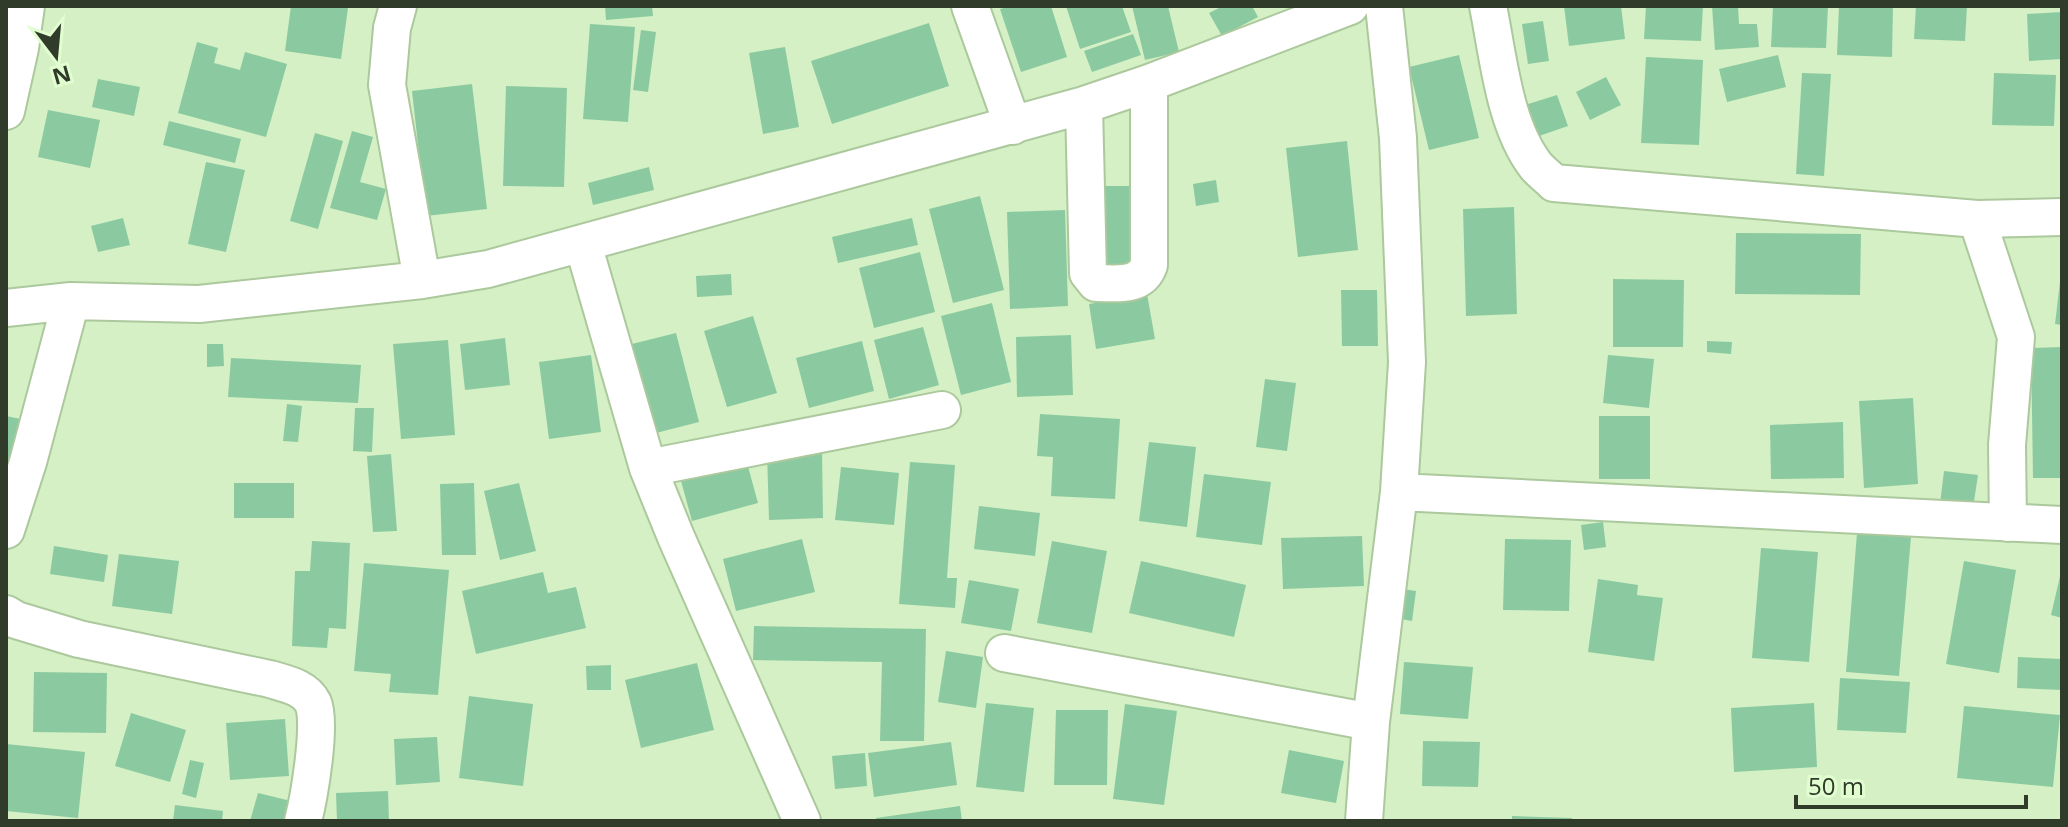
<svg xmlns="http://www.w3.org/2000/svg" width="2068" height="827" font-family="'Open Sans',sans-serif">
	<rect width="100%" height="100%" fill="#d4f0c4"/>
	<path fill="#8bcaa0" d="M291 6 348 8 341 59 285 51Z
		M605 6H652L653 16 606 20Z
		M1011 6H1051L1067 57 1021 72 1000 9Z
		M1066 6H1122L1131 32 1080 49Z
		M1132 6H1168L1179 52 1145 60Z
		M1223 6H1252L1258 17 1222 36 1209 13Z
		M1564 6H1621L1625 39 1569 46Z
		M1646 6H1703L1701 41 1644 39Z
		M1712 6H1738L1739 24H1757L1759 47 1715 50Z
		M1773 6H1828L1826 48 1771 47Z
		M1839 6H1893L1892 57 1837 55Z
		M1916 6H1967L1965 41 1914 39Z
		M2062 12V59L2029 61 2027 14Z
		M1543 21 1549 61 1528 64 1522 24Z
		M929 23 949 86 832 124 811 61Z
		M590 24 635 27 628 122 583 119Z
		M641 30 656 32 648 92 633 90Z
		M1133 34 1141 55 1092 72 1084 51Z
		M197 42 218 48 214 63 240 70 245 52 287 64 266 137 178 113Z
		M785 47 799 127 763 134 749 53Z
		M1459 55 1479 138 1429 150 1409 67Z
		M1778 55 1786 87 1727 102 1719 69Z
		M1646 57 1703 60 1699 145 1641 143Z
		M1802 73 1831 74 1824 176 1796 174Z
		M1994 73 2056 75 2054 126 1992 125Z
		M1606 77 1621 105 1590 120 1576 92Z
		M98 79 140 87 134 116 92 107Z
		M472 84 487 209 426 216 412 91Z
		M506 86 567 88 564 187 503 186Z
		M1557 95 1568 126 1536 137 1525 105Z
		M48 110 100 120 90 168 38 157Z
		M169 121 241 139 235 163 163 145Z
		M352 131 373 137 360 182 386 189 377 220 330 208Z
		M315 133 343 141 318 229 290 221Z
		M1347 141 1358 250 1298 257 1286 148Z
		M206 162 245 170 226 252 188 244Z
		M649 167 654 190 593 205 588 183Z
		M1216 180 1219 202 1196 206 1193 184Z
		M1096 186H1140V267H1095Z
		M980 196 1004 290 953 303 929 209Z
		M1514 207 1517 314 1466 316 1463 209Z
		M1065 210 1068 306 1010 309 1007 212Z
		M123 218 130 245 98 252 91 226Z
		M912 218 918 245 838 263 832 237Z
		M1736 233 1861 234 1860 295 1735 294Z
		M920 252 935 312 874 328 859 268Z
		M731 274 732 295 697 297 696 276Z
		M1613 279 1684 280 1683 347H1613Z
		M2060 282 2062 283V325L2055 324Z
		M1341 290H1377L1378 346H1342Z
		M1147 294 1155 339 1096 349 1089 304Z
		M992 303 1011 382 961 395 941 316Z
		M753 316 777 393 727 407 704 331Z
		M923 327 939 385 889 399 874 340Z
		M676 333 699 422 648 435 624 346Z
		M1071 335 1073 395 1017 397 1016 337Z
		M505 338 510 385 465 390 460 344Z
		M448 340 455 435 401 439 393 344Z
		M862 341 874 391 809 408 796 358Z
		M1707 341 1732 342 1731 354 1707 352Z
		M207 344H223L224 366 207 367Z
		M2062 347V478H2033L2031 348Z
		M591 355 601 432 549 439 539 362Z
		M1608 355 1654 359 1649 408 1603 403Z
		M231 358 361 365 358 403 228 397Z
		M1265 379 1296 383 1287 451 1256 447Z
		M1913 398 1918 484 1864 488 1859 401Z
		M287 404 302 406 298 442 283 441Z
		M355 408H374L372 452 353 451Z
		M1040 414 1120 419 1115 499 1051 496 1053 457 1037 456Z
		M6 416 21 419 13 462 6 461Z
		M1599 416H1650V479H1599Z
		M1843 422 1844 478 1771 479 1770 425Z
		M1149 442 1196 447 1187 527 1139 521Z
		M822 450 823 518 769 520 767 451Z
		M744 452 758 503 692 521 678 470Z
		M391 454 397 531 373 532 367 456Z
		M910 462 955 465 947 578H957L955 608 899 604Z
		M841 467 899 473 894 525 835 520Z
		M1944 471 1978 475 1973 508 1940 504Z
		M1204 474 1271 482 1262 545 1196 537Z
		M234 483H294V518H234Z
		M474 483 476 555H442L440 484Z
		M519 483 536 551 500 560 484 491Z
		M979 506 1040 513 1035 556 974 549Z
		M1603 522 1606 547 1584 550 1581 525Z
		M1857 533 1911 537 1899 676 1846 672Z
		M1362 536 1364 586 1283 589 1281 538Z
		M802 539 815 592 736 611 723 559Z
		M1505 539 1571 540 1569 611 1503 610Z
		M312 541 350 543 346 629 329 628 327 648 292 646 295 571H310Z
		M1052 541 1107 551 1092 633 1037 623Z
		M54 546 108 555 104 582 50 574Z
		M1761 548 1818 552 1809 662 1752 658Z
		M119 554 179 561 172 614 112 606Z
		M1141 561 1246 585 1234 637 1129 613Z
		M1964 561 2016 570 1999 673 1946 664Z
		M364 563 449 570 438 695 389 692 391 674 354 671Z
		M543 572 548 593 576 587 586 628 476 654 462 591Z
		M2061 572H2062V618L2051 615Z
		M1598 579 1638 585 1637 595 1663 598 1654 661 1588 652Z
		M969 580 1019 589 1011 631 961 623Z
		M1394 588 1416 591 1412 621 1390 617Z
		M754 626 926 629 924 741H880L882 662 753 660Z
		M946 651 983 657 976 708 938 702Z
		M2018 657 2062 659V690L2017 688Z
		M1404 662 1473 667 1468 719 1400 714Z
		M697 663 714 730 641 748 625 680Z
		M611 665V690H587L586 666Z
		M34 672 107 673 106 733 33 732Z
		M1840 678 1910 682 1906 733 1837 730Z
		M469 696 533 704 523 786 459 778Z
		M986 703 1034 708 1024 792 976 787Z
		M1814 703 1817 767 1734 772 1731 708Z
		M1125 704 1177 711 1164 805 1113 799Z
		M1964 706 2060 715 2053 787 1957 778Z
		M1056 710H1108L1107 785H1054Z
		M131 713 186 730 170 782 115 766Z
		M285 719 289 776 230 780 226 723Z
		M437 737 440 782 396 785 394 739Z
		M1423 741 1480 742 1478 787 1422 786Z
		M951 742 957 785 874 797 868 753Z
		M6 744 85 752 78 818 6 811Z
		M1289 750 1344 761 1336 803 1281 793Z
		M865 753 867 786 835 789 832 756Z
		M190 760 204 763 196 798 182 794Z
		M388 791 389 821H337L336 793Z
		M258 793 291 801 286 821H250Z
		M175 805 223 811 222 821H173Z
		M960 806 962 821H876V818Z
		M1512 816 1572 818V821H1512Z"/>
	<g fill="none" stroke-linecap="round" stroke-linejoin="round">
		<g stroke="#acc89d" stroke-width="40">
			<path id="minor" d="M398 6 392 28 387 85 422 280
				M970 6 1013 126
				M1488 6C1498 55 1504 125 1536 166 1541 172 1548 177 1554 183L1977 219 2062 217
				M1084 105 1088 273 1096 283C1116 283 1141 288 1149 265V83
				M6 111 20 48 26 6
				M1977 219 2016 337 2007 445 2008 523
				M583 244 648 468 676 537 802 821
				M6 308 71 301 199 304 422 280 488 269 1084 105 1149 83 1350 6
				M648 468 942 410
				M1399 492 2062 525
				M6 530 28 462 71 301
				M6 614 16 620 79 639 270 679C286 684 305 687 313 703 322 723 309 798 303 821
				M1004 653 1371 722
				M1364 821 1371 722 1399 492 1407 362 1398 138 1384 6"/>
		</g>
		<use href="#minor" stroke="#fff" stroke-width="36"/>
	</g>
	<rect width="2068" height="827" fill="none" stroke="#303b2a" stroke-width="16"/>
	<g transform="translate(56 56) rotate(164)" stroke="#e1fed1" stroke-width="6" paint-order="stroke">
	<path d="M0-6L14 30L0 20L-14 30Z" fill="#303b2a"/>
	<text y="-12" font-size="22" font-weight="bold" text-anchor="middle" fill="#303b2a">N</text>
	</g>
	<path d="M1796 795v12h230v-12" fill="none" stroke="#303b2a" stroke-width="4"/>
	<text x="1808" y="795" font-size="24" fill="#303b2a" stroke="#e1fed1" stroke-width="6" paint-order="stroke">50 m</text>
</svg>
